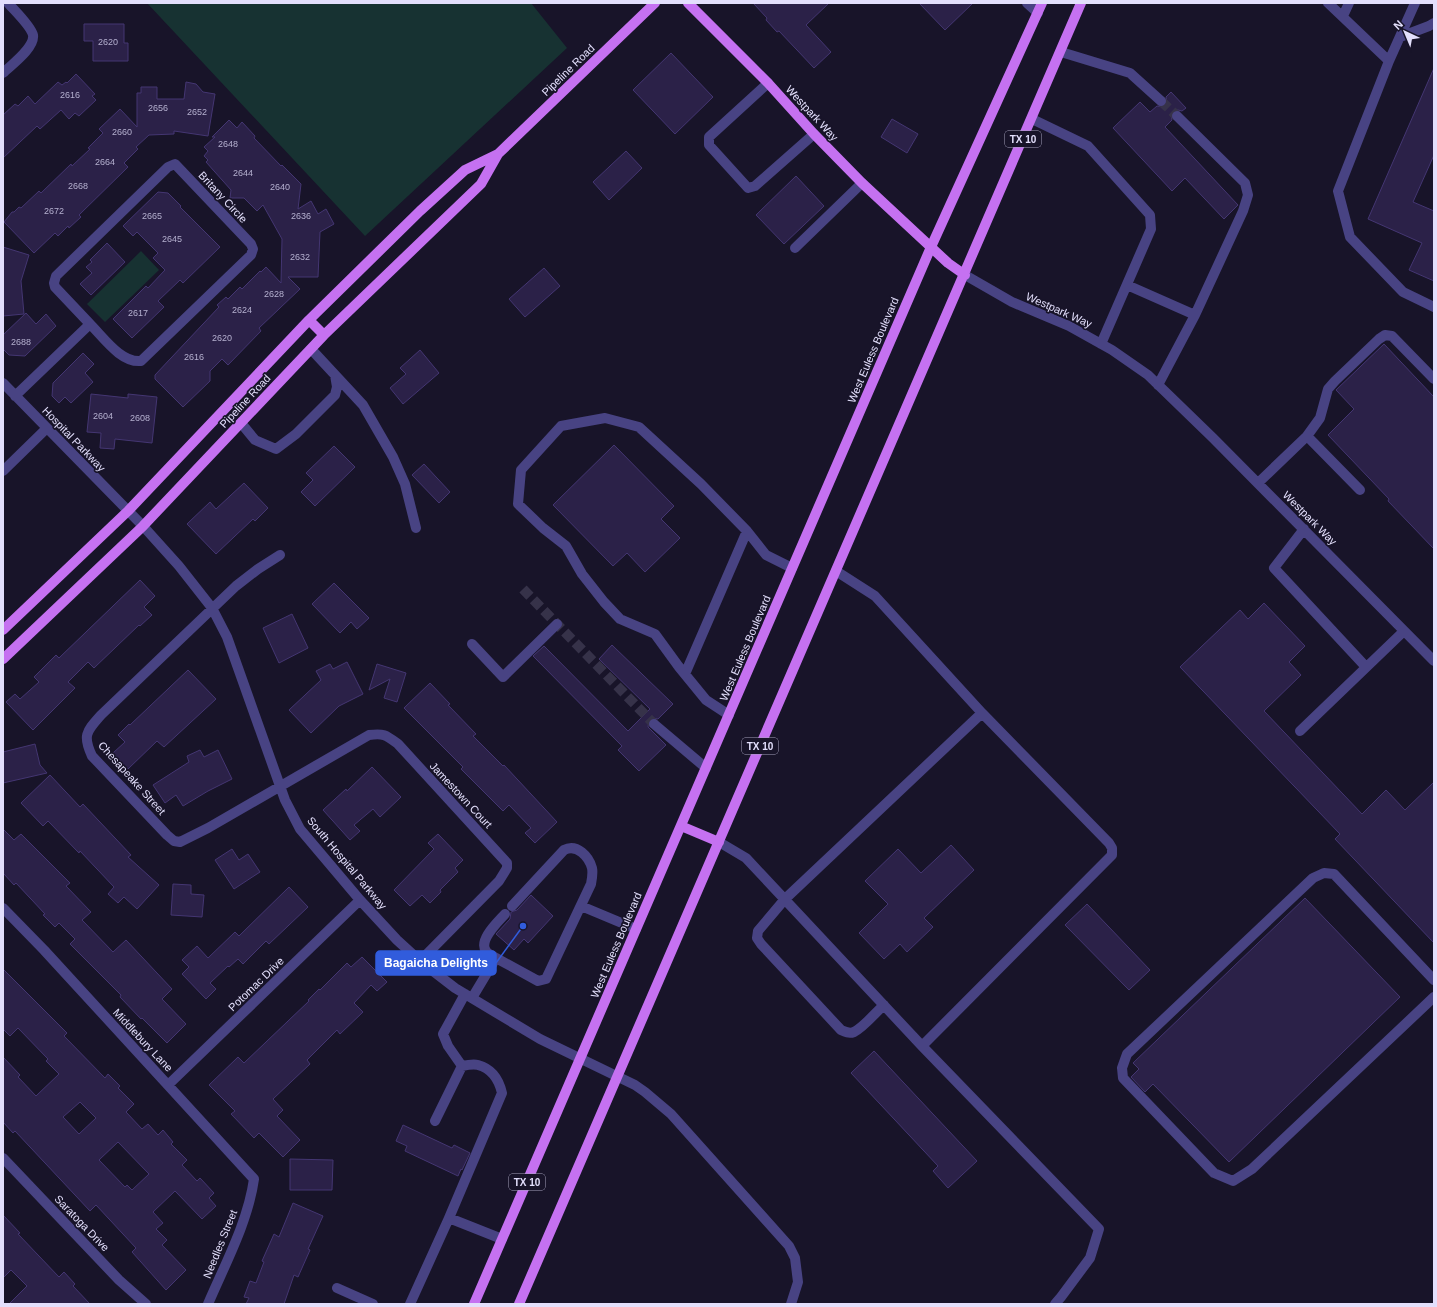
<svg xmlns="http://www.w3.org/2000/svg" width="1437" height="1307" font-family="Arial,sans-serif">
	<rect width="100%" height="100%" fill="#181429"/>
	<path fill="#173232" d="M147 3H531L567 48 365 236Z
		M141 251 159 270 105 322 87 304Z"/>
	<path fill="#2b2148" stroke="#443672" fill-rule="evenodd" d="M753 3H829L806 25 831 52 814 68 779 31 777 32 766 20 767 18Z
		M919 3H973L945 30Z
		M84 24H124V43H128V61H93V41H84Z
		M671 53 713 97 675 134 633 90Z
		M1434 68V155L1413 202 1434 211V281L1409 270 1422 243 1368 219Z
		M76 74 95 94 92 96 96 100 79 116 75 113 69 119 61 110 40 129 37 126 3 158V115L15 104 18 106 28 96 35 104 58 82 62 85 66 82 67 83Z
		M186 82 196 84 203 92 215 94 208 136 174 131V134L149 135 136 147 138 149 124 163 128 167 79 215 81 217 69 228 68 226 58 236 55 233 34 253 4 222 12 212H14L19 207 21 208 39 191 41 193 71 164 72 166 90 149 88 148 103 133 99 129 120 109 137 127V93H141V87H157V99H184Z
		M1171 92 1186 108 1182 111 1178 110 1173 111 1171 115 1172 120 1165 127 1238 205 1224 219 1185 178 1172 191 1113 128 1140 102 1150 112 1157 106 1163 107 1167 103 1166 97Z
		M892 119 918 134 907 153 881 137Z
		M229 120 237 128 242 122 255 136 254 138 281 166 282 165 301 184 298 209 311 201 318 214 326 209 334 224 320 232 318 277H288L300 289 259 328 261 331 228 365 222 359 210 371V381L183 407 155 379V375L219 307 217 305 226 297 228 299 240 287 242 289 260 271 261 272 266 267 281 283 282 239 263 205 257 211 244 198H230L231 190 206 162 208 160 204 156 208 151 204 147 215 137H212Z
		M626 151 642 168 609 200 593 182Z
		M796 176 824 206 784 244 756 215Z
		M158 192 168 193 181 206 180 207 220 247 183 283 180 280 158 301 164 307 132 338 113 319 146 286 148 288 165 270 153 258 158 253 137 232 133 236 123 226Z
		M107 243 125 262 91 295 80 284 92 273 86 267 92 262 90 260Z
		M3 247 29 255 21 281 24 314 3 316Z
		M544 268 560 286 525 317 509 299Z
		M26 313 36 324 46 314 56 326 25 356 9 355 3 349V335Z
		M1384 344 1434 397V549L1388 501 1389 499 1328 435 1354 409 1336 390Z
		M420 350 439 373 403 404 390 388 406 374 400 368Z
		M83 353 94 364 85 373 93 382 71 403 65 397 59 403 52 396 53 383Z
		M91 394 128 398V394L157 397 152 443 115 439 114 449 100 448 101 433 87 432Z
		M614 445 674 506 661 519 680 538 645 572 627 553 613 566 553 505Z
		M334 446 355 467 315 506 301 492 313 480 306 473Z
		M424 464 450 492 439 503 412 475Z
		M244 483 268 508 255 521 253 519 216 554 187 524 210 502 216 509Z
		M140 580 155 596 144 607 152 615 140 626 139 625 94 668 88 662 68 682 75 688 33 730 6 702 15 694 20 699 39 682 34 677 56 655 59 658Z
		M334 583 369 618 357 629 351 622 340 633 312 604Z
		M1264 603 1305 646 1289 662 1301 675 1264 711 1362 814 1386 790 1405 810 1434 782V943L1335 839 1340 834 1180 667 1240 610 1248 619Z
		M292 614 308 648 279 663 263 628Z
		M612 645 673 704 658 719 652 718 649 720 648 727 666 745 639 771 618 750 622 746 533 656 544 646 628 731 650 709 599 659Z
		M347 662 363 694 339 706 311 733 289 710 321 680 316 671 330 664 333 669Z
		M377 664 406 673 397 702 384 698 390 679 369 690Z
		M188 670 216 699 164 747 157 741 128 769 113 753 125 742 118 735 129 724 130 725Z
		M430 683 450 704 448 705 476 734 473 736 503 766 504 765 557 822 535 843 525 833 531 828 509 805 503 811 461 769 463 767 404 708Z
		M35 744 40 765 47 773 3 783V752Z
		M200 750 204 757 218 750 232 779 208 791 183 806 176 795 165 803 153 785 189 762 187 756Z
		M372 767 401 797 380 817 373 809 354 825 360 831 350 840 323 810 346 789 347 791Z
		M50 775 80 807 83 804 131 855 128 857 159 885 137 909 124 897 118 903 108 894 114 887 80 851 79 853 48 821 43 826 21 803Z
		M3 829 14 840 21 834 70 883 66 886 91 912 82 920 113 952 126 940 172 989 162 999 186 1024 167 1043 142 1018 141 1019 120 997 121 995 70 944 75 939 59 923 55 927 43 915 45 914 16 883 14 885 3 873Z
		M438 834 463 860 455 868 458 872 440 890 441 892 430 903 422 895 410 906 394 890 434 849 428 843Z
		M951 845 974 870 924 918 933 927 907 952 900 944 884 959 859 933 888 904 865 881 898 849 921 873Z
		M232 849 239 860 248 854 260 872 234 889 215 860Z
		M173 884 191 885V894L204 895 202 917 171 915Z
		M289 887 308 907 269 944 266 941 243 964 238 959 229 967 228 966 210 983 216 989 206 999 182 974 189 967 182 960 197 946 208 958 235 932 239 936Z
		M531 895 553 916 528 943 524 939 514 950 496 934 510 919 511 912 517 910Z
		M1305 898 1400 997 1229 1162 1153 1084 1145 1092 1131 1077 1139 1069 1133 1063Z
		M1087 904 1150 970 1129 990 1065 925Z
		M362 957 387 982 377 991 371 985 354 1003 363 1012 340 1034 337 1030 307 1060 310 1064 273 1099 283 1110 277 1116 300 1140 283 1157 259 1133 254 1138 231 1114 235 1111 209 1085 238 1057 244 1063 309 1001 308 1000 319 989 320 990 347 963 351 967Z
		M3 969 67 1033 64 1036 105 1078 108 1074 120 1086 118 1088 134 1104 126 1112 142 1129 148 1124 158 1135 163 1130 173 1142 171 1144 187 1160 182 1165 197 1181 200 1178 214 1193 209 1198 216 1206 202 1219 175 1191 153 1212 163 1223 156 1229 167 1240 162 1245 186 1270 166 1290 132 1252 136 1248 96 1205 90 1211 15 1131 13 1133 3 1122V1057L20 1075 18 1077 36 1096 59 1074 46 1061 48 1059 18 1028 10 1036 3 1029ZM80 1102 96 1118 79 1134 63 1117ZM118 1142 149 1174 132 1190 127 1185 125 1187 99 1160Z
		M874 1051 977 1161 948 1188 933 1171 938 1166 851 1073Z
		M403 1125 452 1148 454 1145 470 1153 462 1170 461 1169 458 1176 405 1151 407 1146 396 1141Z
		M290 1159 333 1160 332 1190H290Z
		M293 1203 323 1216 308 1249 310 1250 298 1277 294 1275 284 1304H246L249 1298 244 1297 250 1281 256 1283 264 1262 262 1261 274 1234 279 1237Z
		M3 1215 20 1233 18 1234 59 1277 64 1272 75 1284 73 1286 90 1304H9L27 1286 11 1270 3 1278Z"/>
	<g fill="none" stroke-linecap="round" stroke-linejoin="round">
		<path stroke="#363249" stroke-width="10" stroke-dasharray="10 5" stroke-linecap="butt" d="M1161 101 1177 116
			M523 589 654 724"/>
		<path stroke="#484383" stroke-width="10" d="M1027 3 1038 13
			M1328 3 1389 61
			M1415 3 1389 61 1338 191 1350 237 1403 292 1434 307
			M1343 16 1349 3
			M1400 37 1429 26 1434 23
			M1061 52 1130 73 1161 101
			M3 73C11 65 35 48 33 35 31 26 14 10 8 3
			M768 83 709 137V145L748 188 755 186 814 134
			M1032 119 1088 146 1150 215 1151 229 1101 344
			M795 248 862 183
			M965 275 1012 302 1069 326 1112 350 1148 375 1213 438 1434 661
			M1127 285 1195 315
			M311 349 363 405 393 457 405 484 416 528
			M3 383 143 526 179 566 212 608 227 637 285 800 300 829 360 900 397 940 420 961 455 988 540 1039 635 1085 645 1092 671 1114 789 1246 795 1258 798 1282 791 1304
			M1158 385 1195 315 1243 211 1248 195 1245 183 1177 116
			M15 396 90 324 55 287 54 283 56 276 168 167 175 164 251 244 253 249 251 255 141 361C121 363 104 338 90 324
			M241 423 255 440 276 449 296 434 335 395 337 387 335 375
			M1307 436 1360 490
			M3 471 47 428
			M1258 483 1307 436 1320 418 1328 389 1335 381 1379 339 1385 335 1392 336 1434 379
			M1304 529 1274 568 1366 667
			M280 555 258 569 236 586 101 715C87 731 82 735 92 756L167 835 174 841 180 842 208 828 369 735C384 733 386 735 398 744L507 863V868L499 881 420 961
			M836 571 875 596 982 713 785 899 758 931 757 938 761 944 841 1030C845 1032 849 1034 854 1032 864 1027 876 1012 884 1005
			M472 644 503 677 557 624
			M685 674 747 531
			M729 715 706 700 679 667 655 634 620 619 604 602 582 574 566 546 543 528 518 504 521 470 561 426 605 418 639 427 701 484 747 531 766 555 792 568
			M654 724 706 768
			M1300 731 1404 631
			M719 842 746 858 922 1046 1099 1229 1090 1258 1061 1297 1055 1304
			M581 906 636 929
			M3 908 44 950 254 1179C248 1222 225 1264 208 1304
			M496 958 538 981 546 979 591 884C592 879 593 873 592 868 589 857 577 843 564 850L512 906
			M1434 980 1334 874 1324 873 1313 878 1127 1054 1122 1068 1123 1078 1214 1173 1233 1181 1252 1169 1434 997
			M472 998 496 958C493 956 488 954 486 951 478 940 498 922 505 914
			M922 1046 1112 855V848L1109 843 982 713
			M168 1085 360 900
			M435 1121 462 1066 448 1046 443 1034 465 994
			M3 1158 119 1280 146 1304
			M449 1218 502 1093C499 1080 493 1069 478 1065 474 1064 467 1065 462 1066
			M337 1288 373 1304
			M410 1304 449 1218 502 1239"/>
		<path stroke="#c571f1" stroke-width="10" d="M688 3 768 83 814 134 862 183 948 263 965 275
			M309 320 324 335
			M3 630 128 511 309 320 420 211 465 170 498 154
			M3 659 143 526 324 335 481 184 498 154 655 3
			M681 826 719 842
			M474 1304 931 247 1042 3
			M519 1304 1081 3"/>
	</g>
	<g text-anchor="middle" stroke-width="3.5" stroke-linejoin="round" paint-order="stroke">
		<g font-size="9" fill="#b5b0cf">
			<text x="108" y="45">2620</text>
			<text x="70" y="98">2616</text>
			<text x="158" y="111">2656</text>
			<text x="197" y="115">2652</text>
			<text x="122" y="135">2660</text>
			<text x="228" y="147">2648</text>
			<text x="105" y="165">2664</text>
			<text x="243" y="176">2644</text>
			<text x="78" y="189">2668</text>
			<text x="280" y="190">2640</text>
			<text x="54" y="214">2672</text>
			<text x="152" y="219">2665</text>
			<text x="301" y="219">2636</text>
			<text x="172" y="242">2645</text>
			<text x="300" y="260">2632</text>
			<text x="274" y="297">2628</text>
			<text x="242" y="313">2624</text>
			<text x="138" y="316">2617</text>
			<text x="222" y="341">2620</text>
			<text x="21" y="345">2688</text>
			<text x="194" y="360">2616</text>
			<text x="103" y="419">2604</text>
			<text x="140" y="421">2608</text>
		</g>
		<g fill="#181429" stroke="#a6a2bd" stroke-width="1">
			<rect x="1005" y="131" width="36" height="16" rx="3"/>
			<rect x="742" y="738" width="36" height="16" rx="3"/>
			<rect x="509" y="1174" width="36" height="16" rx="3"/>
		</g>
		<g font-size="10" font-weight="bold" fill="#e3dffc">
			<text x="1023" y="143">TX 10</text>
			<text x="760" y="750">TX 10</text>
			<text x="527" y="1186">TX 10</text>
		</g>
		<g font-size="11" fill="#e3dffc" stroke="#181429">
			<text transform="translate(568 70) rotate(-44)" y="4">Pipeline Road</text>
			<text transform="translate(812 113) rotate(47)" y="4">Westpark Way</text>
			<text transform="translate(223 197) rotate(47)" y="4">Britany Circle</text>
			<text transform="translate(1059 310) rotate(24)" y="4">Westpark Way</text>
			<text transform="translate(873 350) rotate(-67)" y="4">West Euless Boulevard</text>
			<text transform="translate(245 401) rotate(-47)" y="4">Pipeline Road</text>
			<text transform="translate(74 439) rotate(46)" y="4">Hospital Parkway</text>
			<text transform="translate(1310 518) rotate(45)" y="4">Westpark Way</text>
			<text transform="translate(745 648) rotate(-67)" y="4">West Euless Boulevard</text>
			<text transform="translate(132 778) rotate(48)" y="4">Chesapeake Street</text>
			<text transform="translate(461 795) rotate(47)" y="4">Jamestown Court</text>
			<text transform="translate(347 863) rotate(50)" y="4">South Hospital Parkway</text>
			<text transform="translate(616 945) rotate(-67)" y="4">West Euless Boulevard</text>
			<text transform="translate(256 984) rotate(-44)" y="4">Potomac Drive</text>
			<text transform="translate(143 1040) rotate(47)" y="4">Middlebury Lane</text>
			<text transform="translate(82 1223) rotate(46)" y="4">Saratoga Drive</text>
			<text transform="translate(220 1244) rotate(-68)" y="4">Needles Street</text>
		</g>
	</g>
	<path fill="none" stroke="#315cdc" stroke-width="1.5" d="M523 926L496 963"/>
	<circle fill="#315cdc" stroke="#181429" stroke-width="1.5" cx="523" cy="926" r="4"/>
	<rect fill="#315cdc" stroke="#315cdc" stroke-width="1.5" x="376" y="951" width="120" height="24" rx="4"/>
	<g font-size="12" text-anchor="middle" font-weight="bold" fill="#fff">
		<text x="436" y="967">Bagaicha Delights</text>
	</g>
	<rect width="1437" height="1307" fill="none" stroke="#e3dffc" stroke-width="8"/>
	<g transform="translate(1405 32) rotate(316)" stroke="#181429" stroke-width="3" paint-order="stroke">
	<path d="M0-3L7 15L0 10L-7 15Z" fill="#e3dffc"/>
	<text y="-6" font-size="11" font-weight="bold" text-anchor="middle" fill="#e3dffc">N</text>
	</g>
</svg>
